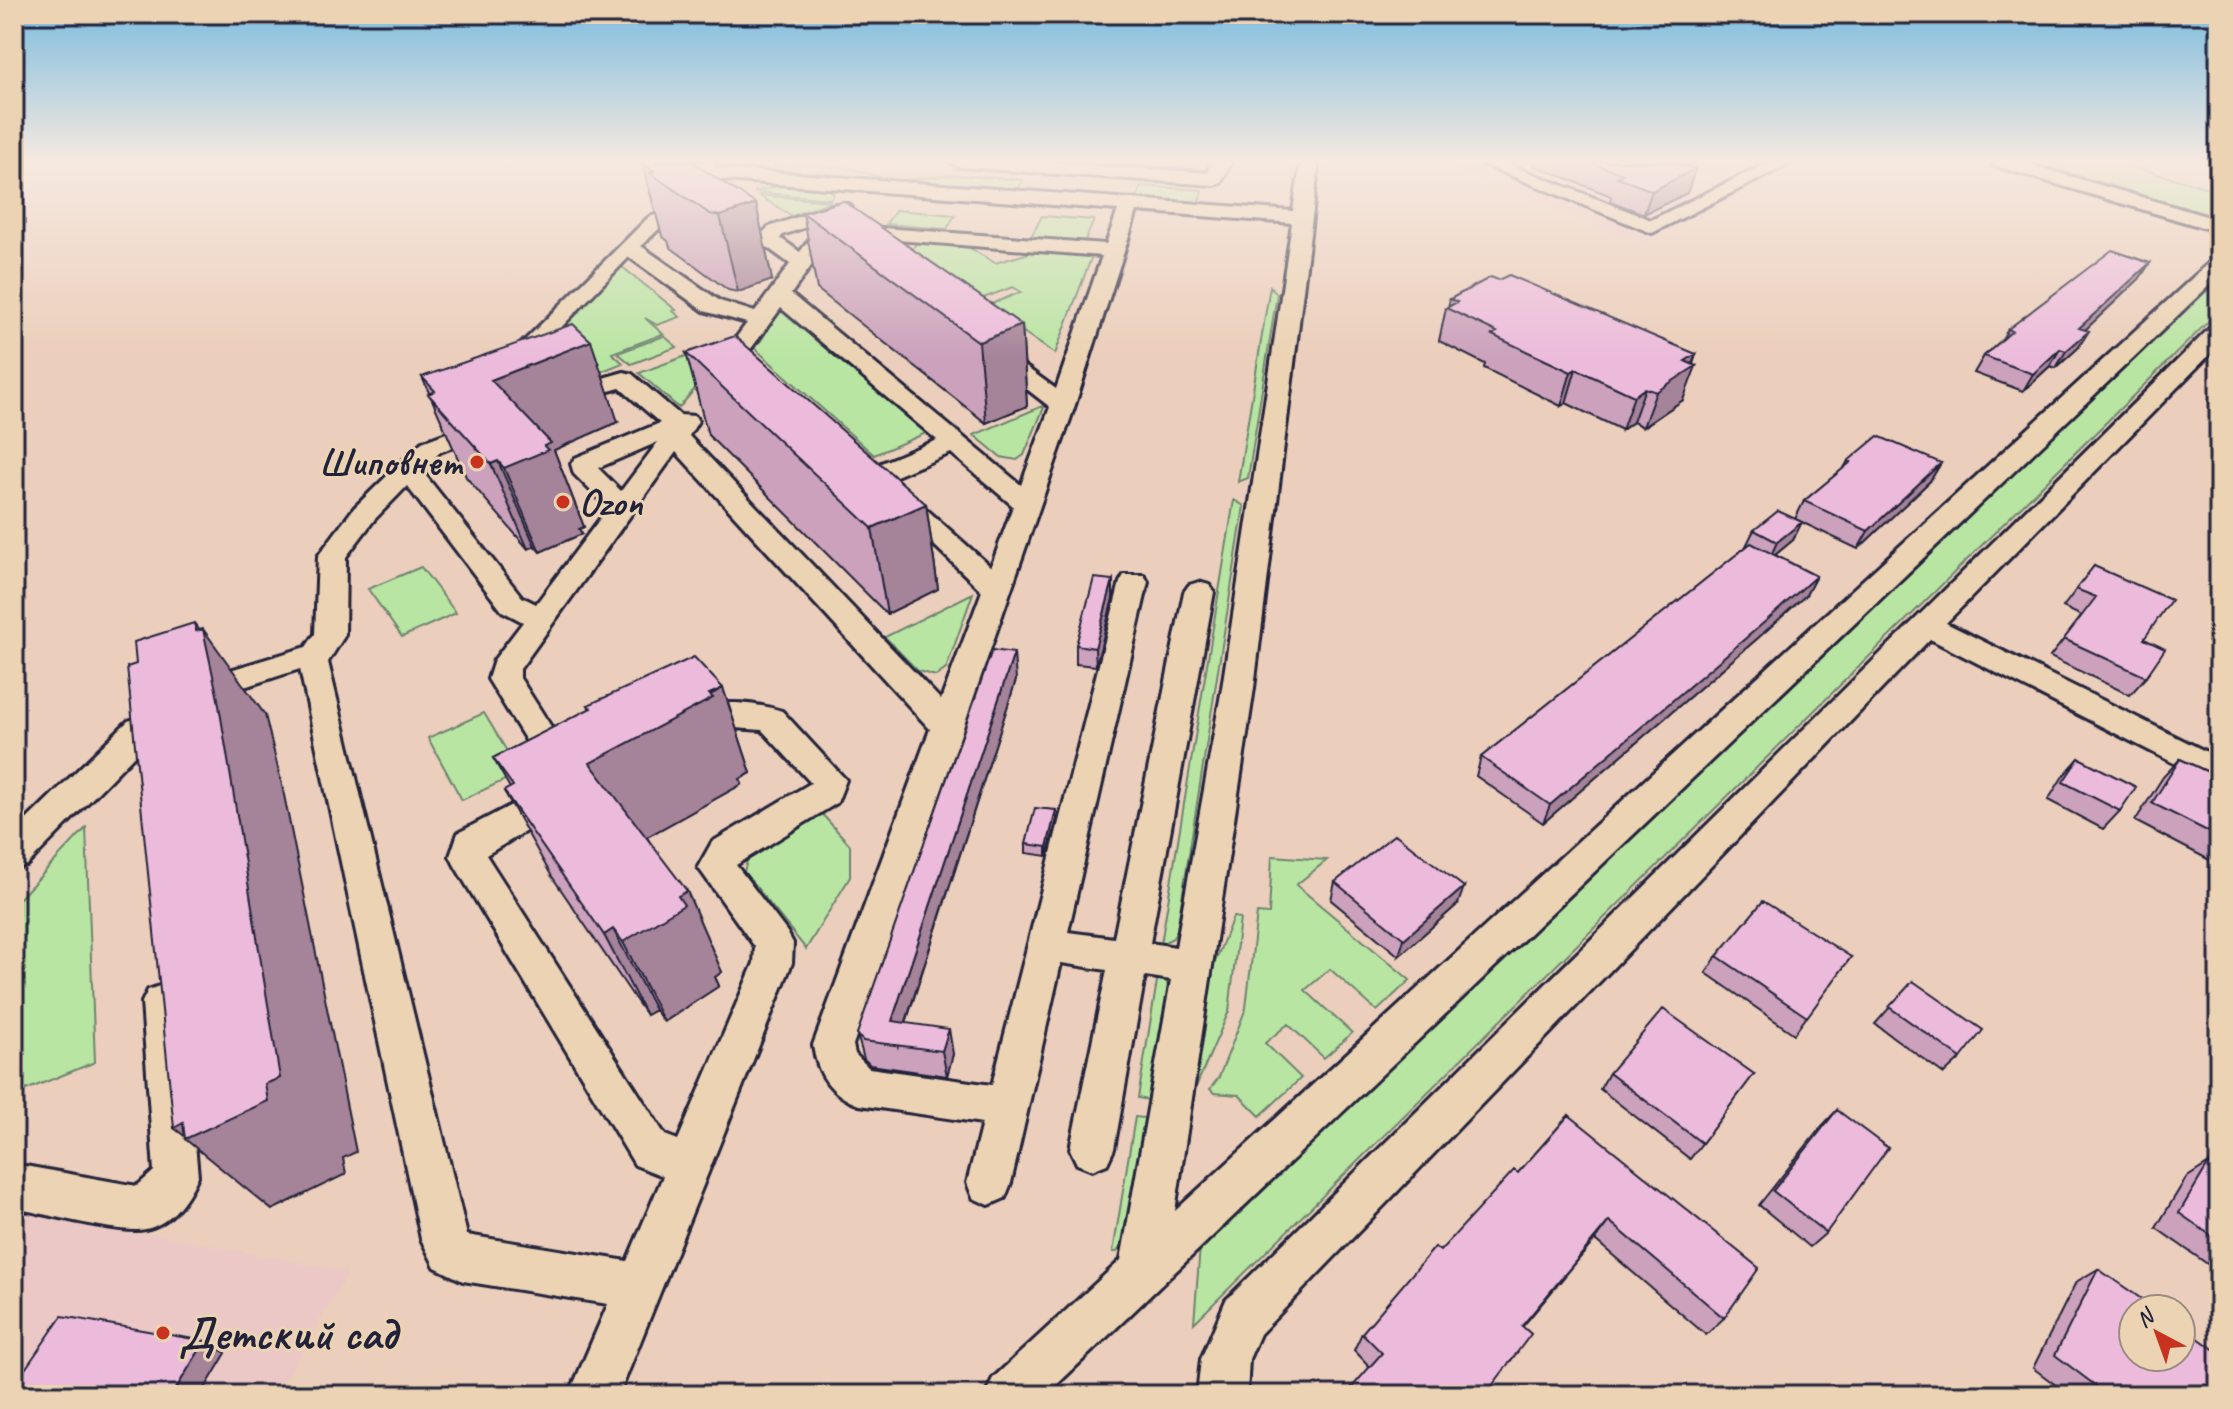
<svg xmlns="http://www.w3.org/2000/svg" width="2233" height="1409" font-family="Caveat,sans-serif">
	<rect width="100%" height="100%" fill="#ebcebb"/>
	<filter id="ink" filterUnits="userSpaceOnUse"><feTurbulence type="fractalNoise" baseFrequency=".0125" numOctaves="2"/><feDisplacementMap in="SourceGraphic" scale="16" xChannelSelector="R" yChannelSelector="G"/><feConvolveMatrix kernelMatrix="1 2 1 2 8 2 1 2 1" color-interpolation-filters="sRGB"/></filter>
	<g filter="url(#ink)">
		<path fill="#ebc8c5" d="M1436 161H1804L1643 244Z
			M14 1208 348 1272 276 1395H14Z"/>
		<path fill="#b9e5a3" stroke="#6e846f" stroke-width="2" d="M2027 161H2112L2219 191V218Z
			M778 162 844 167 892 180 770 171Z
			M957 175 1023 180 1018 190 899 180Z
			M781 185 829 189 834 194 830 199 754 192Z
			M1141 186 1202 190 1199 202 1137 198Z
			M758 195 831 201 792 216Z
			M896 210 955 215 947 229 886 224Z
			M1042 216 1094 220 1085 241 1031 237Z
			M918 240 963 244 995 263 1030 253 1033 249 1093 253 1055 354 986 306 1021 292 1013 287 978 300 907 259Z
			M621 266 676 310 673 311 680 317 657 325 645 318 663 334 612 353 623 363 600 372 529 362Z
			M2219 271V311L1194 1323 1201 1234Z
			M1270 286 1277 294 1248 478 1238 482Z
			M780 312H789L931 431 874 455 751 345 760 342Z
			M664 336 677 347 631 364 618 353Z
			M686 356 707 374 679 408 639 373Z
			M1045 405 1024 455 1017 460 1001 457 974 435Z
			M1234 500 1244 506 1177 930 1173 938 1161 944Z
			M421 567 456 613 402 637 368 589Z
			M973 593 946 669 936 676 918 671 885 637Z
			M484 713 520 773 462 800 428 738Z
			M821 813 850 845V877L806 949 744 872 748 857Z
			M86 828 95 1062 16 1094 19 899Z
			M1272 856 1327 860 1296 885 1410 980 1377 1011 1330 969 1305 990 1352 1033 1324 1058 1288 1024 1265 1043 1301 1078 1260 1116 1239 1095 1214 1093 1210 1089 1219 1077 1246 1008 1257 913 1269 914Z
			M1233 917 1240 918 1229 1011 1191 1098 1204 990Z
			M1158 975 1167 982 1170 998 1154 1101 1138 1098Z
			M1135 1117 1152 1119 1130 1231 1117 1252H1113Z"/>
		<g fill="none" stroke-linecap="round" stroke-linejoin="round">
			<g stroke="#22223b" stroke-width="6">
				<path id="minor" d="M698 161H717L714 166 717 168 1293 211 1301 161H1319L1254 688 1175 1211 2212 260 2219 258V276L1046 1395H985L993 1378 1121 1260 1171 980 1145 976 1114 1149 1107 1164 1092 1170 1077 1164 1070 1149 1107 970 1061 963 1011 1183 1005 1198 989 1205 973 1198 967 1183 982 1123 859 1105C831 1095 817 1074 813 1045L930 729 676 452 520 669V678L580 772 575 781 563 785 551 781 488 679 494 660 523 622 502 611 407 486 374 520 346 557 345 635 328 662 467 1235 627 1261 663 1176 635 1165 455 866 450 856 458 833 544 788 556 784 568 788 573 797 568 806 486 855 665 1135 678 1140 754 963 755 947 698 867 712 842 811 783 762 730 720 727 693 738 681 734 677 726C695 694 753 702 782 711L846 780 837 803 736 865 787 932 793 943 792 963 619 1395H569L608 1304 463 1281 435 1267 421 1239 300 669 198 702 187 699 182 691 187 683 306 647 315 634 318 556 354 508 422 442 489 417 502 425 498 430 440 452 422 471 522 597 536 604 608 508 574 474 571 464 575 458 660 423 620 388 566 403 554 396 557 391 624 372 632 374 680 415 695 416 698 421 689 436 941 700 982 591 884 497 888 491H906L991 567 1013 506 951 453 882 482H864L860 476 864 470 937 440 781 308 725 384H709L705 379 747 323 704 311 629 257 520 370 512 372 500 365 649 217 693 202 700 200 710 206 663 225 641 246 720 301 755 312 790 264 760 242 757 238 769 227 835 204H849L852 208 844 214 846 217 840 225 1106 244 1118 210 712 179 694 167ZM1137 211 1292 223 1222 688 1176 947 1150 943 1214 592 1209 585 1199 582 1189 585 1184 592 1114 938 1068 932 1148 582 1144 575H1124L1120 582 992 1085 869 1068 855 1054 853 1045 1075 405ZM823 221 800 252 780 238 783 235ZM836 231 846 236 1102 256 1056 389 1000 348 992 346 980 353 1050 407 1021 485 791 294ZM658 442 621 491 598 468Z
					M949 161H1034L1208 173 1214 161H1232L1221 183 1214 185 958 167Z
					M1475 161H1500L1651 220 1772 161H1795L1652 233Z
					M1990 161H2018L2219 220V232L1992 165Z
					M2219 325V345L1946 623 2219 758V786L1930 639 1260 1334 1249 1359 1247 1395H1197L1201 1359 1226 1300 2211 327Z
					M140 717 152 721 156 729 152 737 27 865 14 869V832L128 721Z
					M162 985 176 990 182 1002 198 1176C187 1201 167 1230 136 1230 104 1230 47 1214 14 1208V1164L137 1186 154 1171 142 1002 148 990Z"/>
			</g>
			<use href="#minor" fill="#ebd3b3" fill-rule="evenodd"/>
		</g>
		<path fill="#cba1bc" stroke="#22223b" stroke-width="2" d="M1135 161H1209L1206 170 1135 165Z
			M1534 161H1700L1687 167 1695 169 1687 193 1644 214 1610 201 1611 196 1533 165Z
			M642 163 756 204 772 280 738 292 728 290 670 247 668 241 662 236Z
			M803 213 1022 325 1027 406 986 423 817 289Z
			M2150 263 2139 279 2085 330 2078 348 2056 368 2050 366 2023 391 1974 373 1984 356 2002 340 2008 329Z
			M1450 299 1696 354 1683 400 1643 427 1633 422 1622 430 1566 403 1561 406 1484 368 1485 364 1439 341 1446 308 1448 307Z
			M686 353 926 504 938 589 887 614 708 435Z
			M422 377 618 422 554 450 584 527 579 529 582 534 540 552 535 546 528 549 466 477Z
			M1848 461 1941 463 1930 481 1858 549 1795 519 1804 501 1844 468Z
			M1754 530 1793 540 1775 555 1816 576 1806 595 1758 638 1543 823 1476 776 1481 757 1745 548Z
			M2094 566 2144 639 2146 677 2130 695 2050 657 2082 616 2063 607Z
			M1113 580V598L1096 666 1076 664V645Z
			M1016 680 906 1023 953 1054 947 1076 870 1065 864 1059 857 1034Z
			M723 688 751 773 740 779 742 784 647 837 722 972 715 977 719 986 664 1022 655 1010 646 1015 551 875 504 791 510 788 493 758 590 709 588 705Z
			M2079 758 2120 811 2103 829 2048 800 2063 776Z
			M2180 759 2219 777V865L2135 821 2163 777Z
			M1057 819 1047 856 1026 853V844Z
			M1335 882 1458 904 1399 956 1331 900Z
			M1717 956 1851 957 1794 1034 1706 973Z
			M1913 981 1961 1058 1944 1074 1875 1024Z
			M1609 1073 1754 1074 1690 1159 1600 1089Z
			M1837 1110 1826 1233 1810 1247 1759 1205 1822 1126Z
			M1569 1115 1724 1318 1706 1335 1595 1240 1370 1367 1354 1350 1362 1333 1440 1251 1518 1173Z
			M2209 1163 2219 1170V1272L2156 1228 2186 1178Z
			M2098 1269 2211 1395H2069L2033 1368 2076 1282Z"/>
		<path fill="#a58399" stroke="#22223b" stroke-width="2" d="M1663 161H1699L1657 181Z
			M1695 169 1687 193 1644 214 1652 191Z
			M756 204 772 280 738 292 720 216Z
			M2150 263 2139 279 2069 345 2079 328Z
			M1022 325 1027 406 986 423 979 342Z
			M2089 331 2078 348 2056 368 2066 351Z
			M591 341 618 422 554 450 584 527 579 529 582 534 540 552 504 468 491 380Z
			M2060 349 2050 366 2023 391 2033 374Z
			M1696 354 1690 369 1696 366 1683 400 1643 427 1656 392 1685 361Z
			M1576 369 1566 403 1561 406 1571 372Z
			M1645 388 1633 422 1622 430 1634 396Z
			M498 461 535 546 528 549 491 464Z
			M1941 463 1930 481 1858 549 1868 531Z
			M926 504 938 589 887 614 872 528Z
			M1802 522 1793 540 1769 560 1777 542Z
			M1816 576 1806 595 1758 638 1543 823 1550 805Z
			M1113 580V598L1096 666 1095 648Z
			M194 623 205 637 203 629 265 715 282 785 356 1152 343 1158 346 1174 272 1210 185 1139 187 1138 174 1128 196 631Z
			M1014 653 1016 680 898 1046 892 1021Z
			M723 688 751 773 740 779 742 784 629 847 590 763Z
			M1056 810 1057 819 1047 856V847Z
			M1464 887 1458 904 1399 956 1404 939Z
			M687 891 722 972 715 977 719 986 664 1022 623 942 678 896Z
			M613 929 655 1010 646 1015 604 935Z
			M949 1029 953 1054 947 1076 942 1051Z
			M1609 1221 1595 1240 1509 1343 1522 1326Z
			M205 1341 226 1353 201 1395H172Z"/>
		<path fill="#ecbbdb" stroke="#22223b" stroke-width="2" d="M648 161H690L756 204 720 216 710 214 650 173 654 171 642 163Z
			M1586 161H1671L1695 169 1652 191 1617 177 1623 174Z
			M843 201 1022 325 979 342 803 213Z
			M2112 250 2150 263 2079 328 2089 331 2066 351 2060 349 2033 374 1984 356 2012 331 2008 329Z
			M1509 275 1696 354 1685 361 1696 366 1656 392 1645 388 1634 396 1576 369 1571 372 1492 335 1497 332 1446 308 1457 302 1450 299 1491 277 1498 280Z
			M573 324 591 341 491 380 551 443 544 446 548 450 504 468 498 461 491 464 428 394 435 391 422 377Z
			M735 336 926 504 872 528 686 353Z
			M1878 436 1941 463 1868 531 1804 501 1851 462 1848 461Z
			M1778 511 1802 522 1777 542 1754 530Z
			M1751 543 1816 576 1767 620 1550 805 1481 757Z
			M2094 566 2171 600 2144 639 2165 649 2146 677 2064 639 2096 597 2076 589Z
			M1094 578 1113 580 1095 648 1076 645Z
			M194 623 196 631 203 629 218 699 280 1078 265 1084 268 1101 185 1139 183 1123 174 1128 127 667 136 664 134 642Z
			M992 650 1014 653 892 1021 949 1029 942 1051 863 1041 857 1034Z
			M694 657 723 688 709 694 713 698 590 763 687 891 678 896 684 905 623 942 613 929 604 935 504 791 513 786 493 758 591 708 588 705Z
			M2079 758 2136 787 2120 811 2063 782Z
			M2180 759 2219 777V837L2152 803Z
			M1035 808 1056 810 1047 847 1026 844Z
			M1395 834 1464 887 1404 939 1335 882Z
			M1763 901 1851 957 1807 1017 1717 956Z
			M1913 981 1983 1030 1961 1058 1889 1007Z
			M1663 1009 1754 1074 1702 1143 1609 1073Z
			M1837 1110 1888 1148 1826 1233 1773 1191Z
			M1569 1115 1759 1268 1724 1318 1609 1221 1522 1326 1531 1334 1485 1395H1345L1382 1353 1362 1333 1435 1247 1440 1251 1514 1170 1518 1173Z
			M2209 1163 2219 1170V1241L2179 1213Z
			M2098 1269 2156 1309H2133V1357H2181V1326L2219 1353V1374L2211 1395H2108L2055 1355Z
			M62 1316 205 1341 172 1395H14V1385Z"/>
	</g>
	<linearGradient id="sky" x2="0" y2="1"><stop stop-color="#7bbce0"/><stop offset="0.45" stop-color="#f6e9e0"/><stop offset="1" stop-color="#f6e9e0" stop-opacity="0"/></linearGradient>
	<rect width="2233" height="358" fill="url(#sky)"/>
	<g fill="#c8321e" stroke="#ebd3b3" stroke-width="3">
		<circle cx="477" cy="462" r="8"/>
		<circle cx="563" cy="502" r="8"/>
		<circle cx="163" cy="1333" r="8"/>
	</g>
	<g text-anchor="middle" stroke-width="6" stroke-linejoin="round" paint-order="stroke">
		<g font-size="38" font-weight="bold" fill="#22223b" stroke="#ebd3b3" text-anchor="end">
			<text x="461" y="475">Шиповнет</text>
			<text x="579" y="515" text-anchor="start">Ozon</text>
		</g>
		<g font-size="46" font-weight="bold" fill="#22223b" stroke="#ebd3b3" text-anchor="start">
			<text x="179" y="1349">Детский сад</text>
		</g>
	</g>
	<rect width="2233" height="1409" fill="none" stroke="#ebd3b3" stroke-width="48"/>
	<rect x="24" y="24" width="2185" height="1361" fill="none" stroke="#22223b" stroke-width="3" filter="url(#ink)"/>
	<g transform="translate(2157 1333) rotate(319)"><circle r="38" fill="#ebd3b3" stroke="#9b8c83" stroke-width="2"/>
	<path d="M0-6L14 30L0 20L-14 30Z" fill="#c8321e"/>
	<text y="-12" font-size="22" font-weight="bold" text-anchor="middle" fill="#22223b">N</text>
	</g>
</svg>
